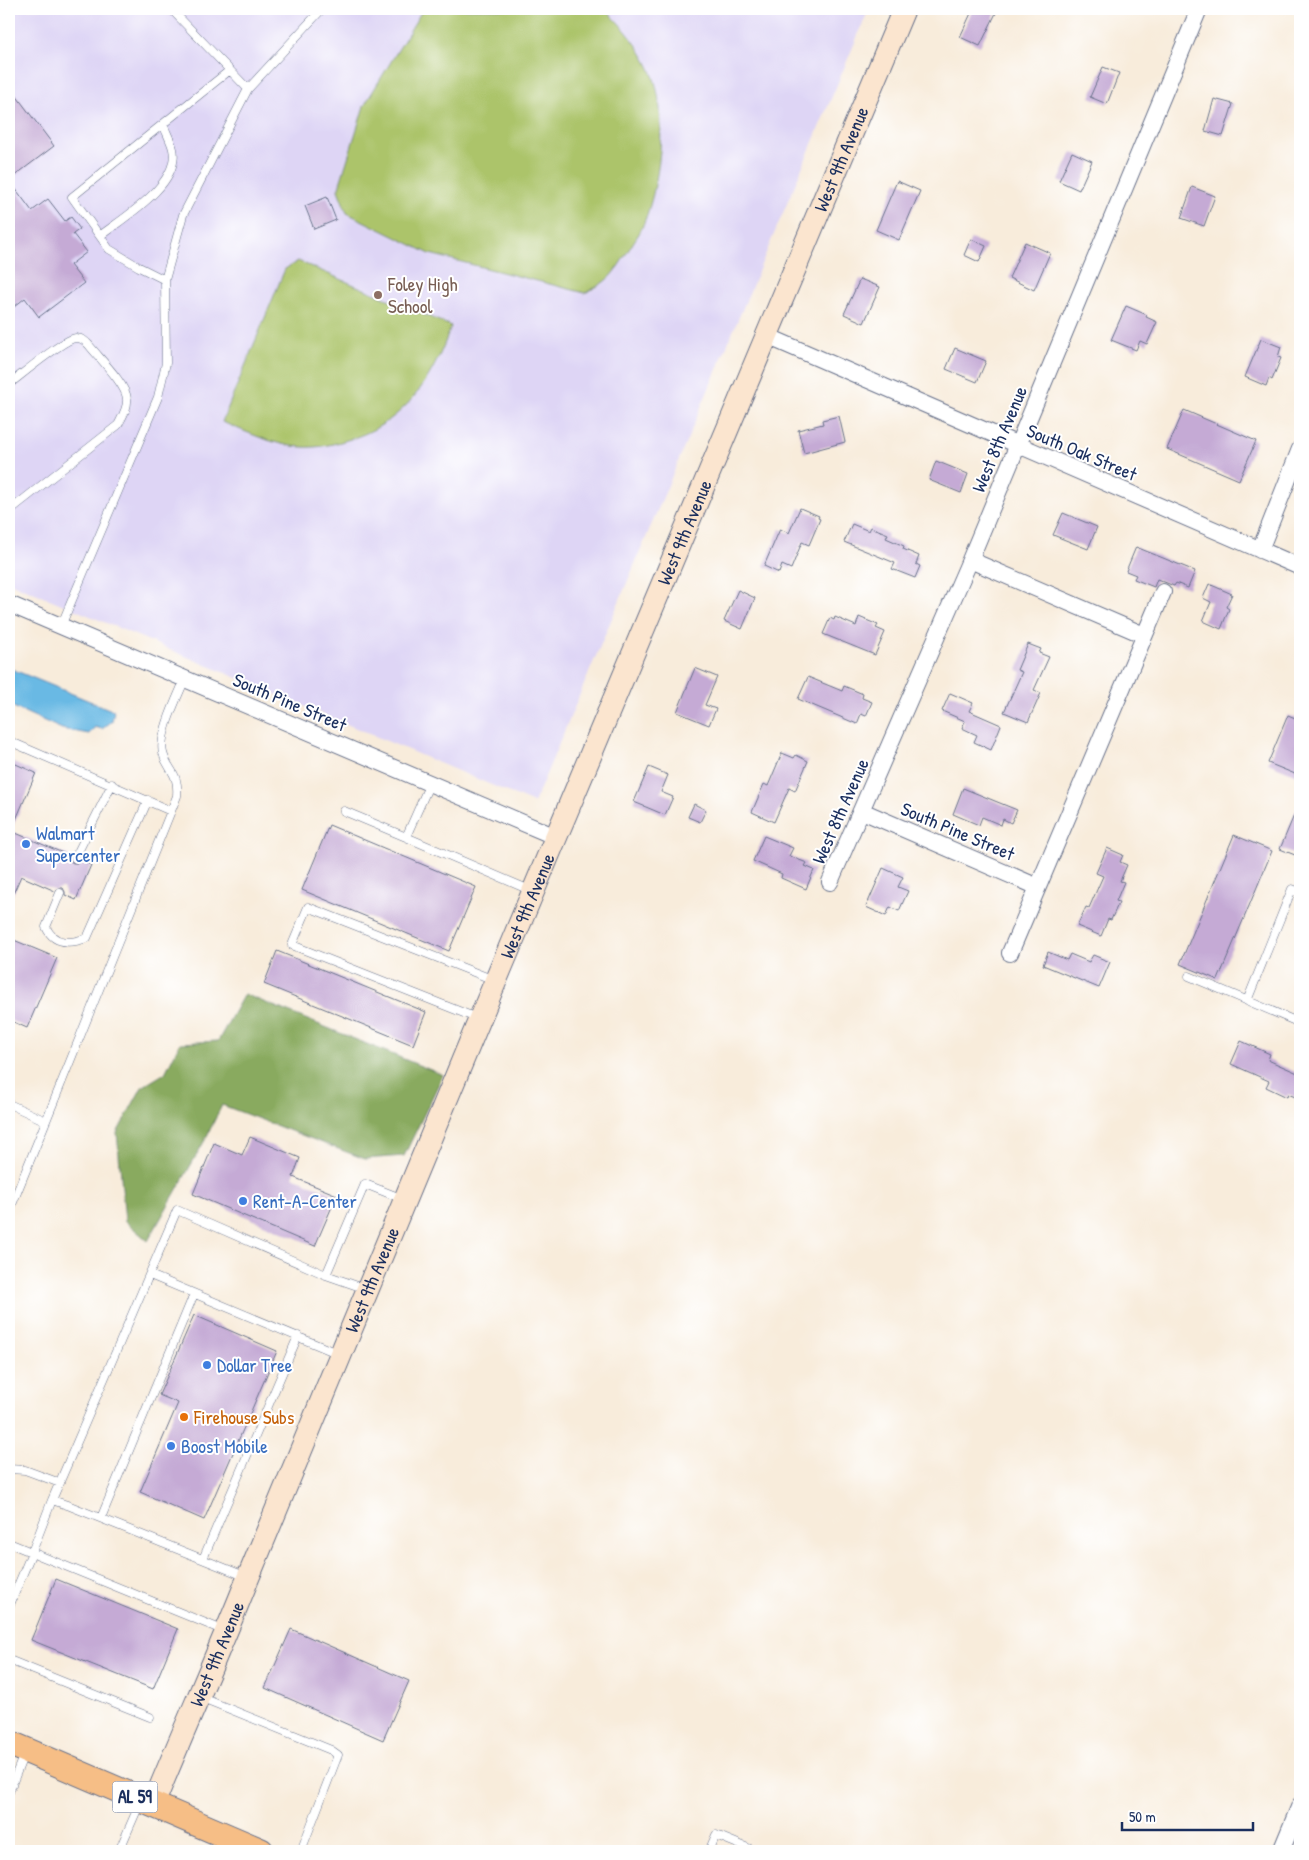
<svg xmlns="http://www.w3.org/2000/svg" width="1309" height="1860" font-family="'Patrick Hand',sans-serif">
	<rect width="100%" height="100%" fill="#fff"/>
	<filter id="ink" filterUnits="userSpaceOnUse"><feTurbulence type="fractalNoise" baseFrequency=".02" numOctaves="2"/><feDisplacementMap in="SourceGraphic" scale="10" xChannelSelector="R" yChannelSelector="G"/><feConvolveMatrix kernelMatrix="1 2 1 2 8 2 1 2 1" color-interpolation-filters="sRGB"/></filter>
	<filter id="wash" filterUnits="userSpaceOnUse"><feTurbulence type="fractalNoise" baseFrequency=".0096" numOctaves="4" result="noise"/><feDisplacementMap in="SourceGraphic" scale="20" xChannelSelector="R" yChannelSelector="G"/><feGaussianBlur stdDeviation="1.12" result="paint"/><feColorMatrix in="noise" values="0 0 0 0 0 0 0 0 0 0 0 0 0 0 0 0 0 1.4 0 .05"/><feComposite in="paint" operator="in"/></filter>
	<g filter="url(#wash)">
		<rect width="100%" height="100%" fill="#f8ecdb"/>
		<path fill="#ded5f5" d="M9 9H869L534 803 9 582Z"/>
		<path fill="#acc46a" stroke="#647a64" d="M423 9H604C622 24 640 47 650 68 670 112 660 190 640 232 636 238 632 245 628 251 622 261 614 274 605 281 599 286 592 289 585 293L430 254 347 213 338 190 364 106Z
			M298 261 451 326C432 382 403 425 344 441 330 445 317 448 302 447 275 446 247 432 222 422L285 269Z"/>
		<path fill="#89aa5e" stroke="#526c5e" d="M244 994 443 1075 404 1156 365 1159 222 1105 205 1140 148 1241 125 1221 117 1133 142 1087 165 1073 180 1043 218 1041Z"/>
		<path fill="#69b9e4" stroke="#4274a1" d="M9 668 114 711 112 721 102 729 95 727 89 734 62 729 9 705Z"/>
		<g id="blocks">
			<path fill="#c5aad5" d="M973 9H986L996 13 980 46 960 37Z
				M1103 67 1119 73 1107 104 1090 97Z
				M9 86 54 146 9 180Z
				M1214 99 1233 104 1223 136 1205 131Z
				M1072 152 1092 161 1079 190 1059 181Z
				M9 180 32 211 48 199 65 221 71 217 80 229 73 234 87 252 70 265 84 283 39 317 25 298 9 311Z
				M897 181 920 191 899 240 876 230Z
				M1192 187 1215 196 1204 226 1181 218Z
				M327 197 336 220 314 229 305 206Z
				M971 239 986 246 979 262 964 255Z
				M1025 242 1050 253 1034 290 1009 278Z
				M860 279 880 287 864 323 844 314Z
				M1126 306 1147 315 1146 317 1157 322 1147 344 1140 341 1136 350 1111 340Z
				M1261 339 1281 347 1278 357 1281 358 1272 380 1269 378 1266 386 1245 377Z
				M955 348 986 361 977 382 946 369Z
				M1184 410 1256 441 1239 480 1167 449Z
				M839 416 845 442 804 453 798 430 823 424 822 420Z
				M936 461 968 474 961 493 929 480Z
				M800 508 819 516 818 518 820 519 809 545 802 542 791 569 782 565 779 573 764 566 780 529 789 533Z
				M1063 513 1097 527 1088 549 1053 535Z
				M852 524 869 531 871 527 888 534 886 538 904 546 903 549 919 556 916 564 920 566 915 578 892 569 895 563 844 542Z
				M1136 547 1195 571 1188 588 1176 583 1174 586 1157 579 1154 587 1134 579 1136 575 1126 571Z
				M1209 584 1232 594 1226 607 1229 609 1221 629 1203 621 1211 602 1203 598Z
				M738 590 755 598 742 629 724 621Z
				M835 617 856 626 859 617 878 625 876 628 885 632 875 655 823 634 830 618 834 620Z
				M1028 644 1041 649 1039 653 1049 657 1034 690 1041 693 1028 722 1004 712 1022 672 1017 670Z
				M695 668 717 677 705 705 716 709 709 725 677 712Z
				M808 677 842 691 844 686 863 694 862 698 872 702 866 716 861 714 857 724 798 699Z
				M950 693 973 703 969 711 1001 725 991 750 974 742 977 735 962 728 965 721 942 711Z
				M1288 715 1300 720V776L1268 763Z
				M782 753 794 758 796 755 808 761 795 791 789 788 774 822 752 812 764 784 768 786Z
				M9 761 36 773 11 831 70 856V861L73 863H78L80 860 91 865 76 900 65 895V892L63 888H59L55 891 21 876 9 903Z
				M649 767 668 775 661 792 673 797 665 815 634 802Z
				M963 788 1017 810 1011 823 1003 819 1001 825 982 817 979 825 953 814Z
				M1300 801V857L1280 849Z
				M694 804 706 810 700 822 688 817Z
				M329 825 476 887 449 951 302 890Z
				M1234 835 1272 851 1218 980 1180 964Z
				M764 836 793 848 789 856 807 863 805 866 814 870 806 889 781 878 782 874 753 861Z
				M1107 848 1123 855 1120 862 1127 865 1120 881 1124 882 1116 901 1119 902 1111 920 1108 919 1101 936 1077 926 1086 907 1089 908 1103 876 1096 873Z
				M883 868 903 877 898 887 908 891 899 911 890 907 886 916 866 907Z
				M9 938 57 958 27 1028 9 1020Z
				M277 951 426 1012 413 1045 264 984Z
				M1048 952 1067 960 1070 954 1089 962 1093 955 1110 962 1099 988 1043 965Z
				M1241 1041 1270 1054 1268 1060 1300 1074V1099L1288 1094 1287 1097 1266 1087 1269 1081 1231 1064Z
				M250 1137 300 1158 293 1177 337 1195 315 1246 193 1194 214 1143 242 1155Z
				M194 1315 277 1351 204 1520 140 1492 178 1403 159 1395Z
				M56 1579 178 1629 153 1689 31 1640Z
				M291 1629 409 1681 383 1740 265 1688Z"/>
		</g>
	</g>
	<g filter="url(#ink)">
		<use href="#blocks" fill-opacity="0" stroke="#68718a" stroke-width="1"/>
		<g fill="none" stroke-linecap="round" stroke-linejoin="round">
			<g stroke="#68718a" stroke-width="9">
				<path id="lane" d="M171 9 248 89 322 9
					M100 236C123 218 181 184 173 149 171 141 166 132 163 124
					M165 280 139 267 109 249 72 197 230 70
					M9 384C20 376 65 338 76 338 82 338 85 341 89 345 99 358 126 384 127 399 128 408 122 417 118 425L9 511
					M61 626 158 397 166 363 165 280 183 215 248 89
					M9 741 171 811
					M430 783 406 837 532 891
					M344 811 406 837
					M75 858 112 784
					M60 893 46 927C54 945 70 944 87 938L148 800
					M1189 976 1300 1023
					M1247 1001 1292 889 1300 892
					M479 1019 292 945 308 907 494 980
					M9 1104 46 1121 9 1212
					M46 1121 177 796C179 771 168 772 163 753 158 736 178 696 185 679
					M150 1275 339 1354
					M326 1275 365 1184 403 1199
					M9 1469 25 1470 60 1483
					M52 1500 177 1210 326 1275 366 1289
					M101 1518 194 1294
					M9 1543 225 1631
					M203 1559 298 1336
					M9 1607 32 1552 52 1500 70 1506 247 1577
					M9 1660 150 1717
					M200 1697 331 1750 338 1755 301 1851
					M9 1792 24 1754
					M119 1851 140 1803
					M709 1851 716 1835 755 1851"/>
			</g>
			<g stroke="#68718a" stroke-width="18">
				<path id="street" d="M767 336 1300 567
					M1260 550 1300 449
					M970 560 1144 635
					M9 604 556 837
					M862 811 1038 887
					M830 882 970 560 1199 9
					M1010 953 1163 592
					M1281 1851 1300 1805"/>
			</g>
			<g stroke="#68718a" stroke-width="24">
				<g id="secondary">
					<path id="s1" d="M153 1805C184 1729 218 1654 248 1578L496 980 904 9"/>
				</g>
			</g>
			<g stroke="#68718a" stroke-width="27">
				<path id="primary" d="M9 1743 261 1851"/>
			</g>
			<use href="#lane" stroke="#fff" stroke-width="8"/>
			<use href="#street" stroke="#fff" stroke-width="16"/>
			<use href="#secondary" stroke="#fbe5cf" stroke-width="22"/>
			<use href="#primary" stroke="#f6be86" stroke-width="25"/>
		</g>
	</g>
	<circle fill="#8d6e63" stroke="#fff" stroke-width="2" cx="378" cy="295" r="5"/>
	<g fill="#3f7fe0" stroke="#fff" stroke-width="2">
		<circle cx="26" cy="844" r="5"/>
		<circle cx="243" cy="1201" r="5"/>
		<circle cx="207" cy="1365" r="5"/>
		<circle cx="171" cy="1446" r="5"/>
	</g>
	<circle fill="#e8710a" stroke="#fff" stroke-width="2" cx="184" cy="1417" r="5"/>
	<g text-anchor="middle" stroke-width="4" stroke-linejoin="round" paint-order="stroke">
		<rect fill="#fff" stroke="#5f6d8e" stroke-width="1" x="112.5" y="1781.5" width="45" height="31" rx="4"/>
		<g font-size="18" font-weight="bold" fill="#1b2f5e">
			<text x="135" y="1803">AL 59</text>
		</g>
		<g font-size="19" fill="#1b2f5e" stroke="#fff">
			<text dy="7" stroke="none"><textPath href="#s1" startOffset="1784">West 9th Avenue</textPath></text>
			<text transform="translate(999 439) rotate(-67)" y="7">West 8th Avenue</text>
			<text transform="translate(1082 452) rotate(23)" y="7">South Oak Street</text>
			<text dy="7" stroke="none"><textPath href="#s1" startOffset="1379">West 9th Avenue</textPath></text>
			<text transform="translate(290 702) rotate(23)" y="7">South Pine Street</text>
			<text transform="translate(840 811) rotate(-66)" y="7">West 8th Avenue</text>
			<text transform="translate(958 831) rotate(23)" y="7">South Pine Street</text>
			<text dy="7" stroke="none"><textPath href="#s1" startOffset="974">West 9th Avenue</textPath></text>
			<text dy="7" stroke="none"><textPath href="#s1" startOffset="569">West 9th Avenue</textPath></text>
			<text dy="7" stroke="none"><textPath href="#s1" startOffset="164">West 9th Avenue</textPath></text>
		</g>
		<g font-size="19" fill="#785e54" stroke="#fff" text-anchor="start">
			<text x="388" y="291">Foley High<tspan x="388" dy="22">School</tspan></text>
		</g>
		<g font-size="19" fill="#366cbe" stroke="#fff" text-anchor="start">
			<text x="36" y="840">Walmart<tspan x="36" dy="22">Supercenter</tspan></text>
			<text x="253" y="1208">Rent-A-Center</text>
			<text x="217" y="1372">Dollar Tree</text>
			<text x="181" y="1453">Boost Mobile</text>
		</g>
		<g font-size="19" fill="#c56008" stroke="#fff" text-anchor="start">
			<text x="194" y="1424">Firehouse Subs</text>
		</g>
	</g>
	<rect width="1309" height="1860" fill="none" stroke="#fff" stroke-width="30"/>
	<path d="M1122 1822v8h131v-8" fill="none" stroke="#1b2f5e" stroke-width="2.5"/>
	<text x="1129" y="1822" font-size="15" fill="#1b2f5e" stroke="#ffffff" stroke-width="4" paint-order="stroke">50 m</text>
</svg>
